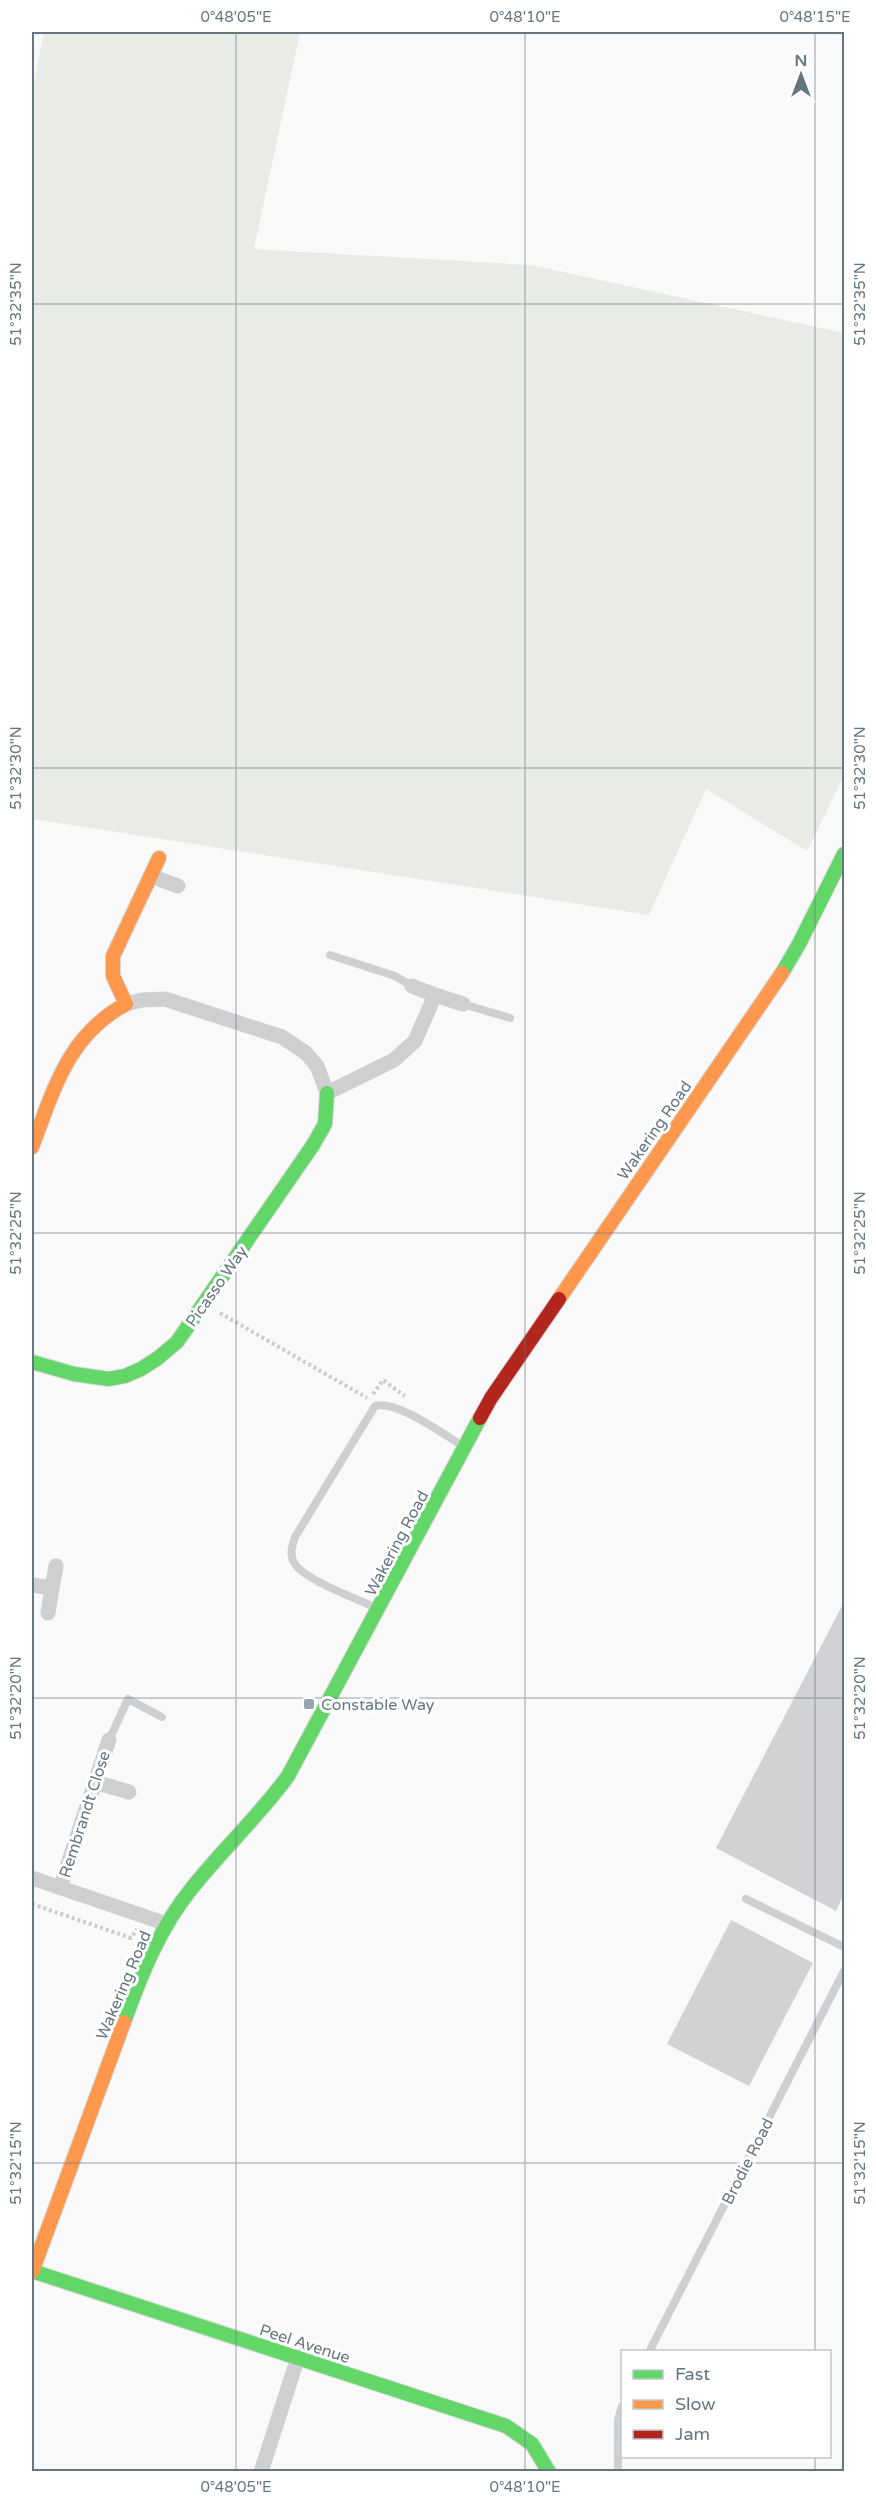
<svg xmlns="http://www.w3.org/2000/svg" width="876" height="2503" font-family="'Varela Round',sans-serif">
	<rect width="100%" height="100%" fill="#f9f9f9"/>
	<path fill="#e8ebe6" d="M44 32H300L254 249 531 265 844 333V776L807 851 706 789 649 915 33 819 32 821V92Z"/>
	<path fill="#d0d2d3" d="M844 1602V1894L836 1911 716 1848Z
		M731 1920 813 1963 749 2086 667 2044Z"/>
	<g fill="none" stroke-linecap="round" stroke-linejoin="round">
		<g stroke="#d5d6d7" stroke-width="16">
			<path id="fast" d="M782 973 799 944 844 854
				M32 1362 74 1374 109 1379 125 1376 141 1369 158 1358 177 1342 313 1145 325 1124 327 1093
				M124 2022C141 1975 160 1927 192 1888 223 1849 259 1816 288 1776L480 1418
				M32 2271 506 2426 532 2444 549 2472"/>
		</g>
		<g stroke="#d5d6d7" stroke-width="16">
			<path id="slow" d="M32 1147C54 1089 68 1035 126 1004L113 976V956L159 858
				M559 1299 782 973
				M32 2272 124 2022"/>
		</g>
		<g stroke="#d5d6d7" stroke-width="16">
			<path id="jam" d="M480 1418 491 1398 559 1299"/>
		</g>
		<path stroke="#cbcccd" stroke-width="4" stroke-dasharray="3 3" stroke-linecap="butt" d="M220 1313 367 1398
			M373 1394 383 1380 405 1396
			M32 1904 131 1938 137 1929"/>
		<path stroke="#cecfd0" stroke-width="8" d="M330 955 395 976 412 986
			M463 1004 510 1018
			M377 1608C359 1600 305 1580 295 1564 289 1556 292 1546 295 1537L375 1406C397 1400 443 1434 463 1446
			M109 1740 128 1699 162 1717
			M746 1899 844 1947
			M649 2352 844 1971
			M618 2472V2420L622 2406"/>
		<path stroke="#cecfd0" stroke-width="15" d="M151 876 178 886
			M412 986 435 995
			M126 1004 142 1000 165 999 282 1037 306 1053 317 1066 327 1093 394 1060 415 1041 435 995 463 1004
			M32 1585 52 1588 56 1566
			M48 1613 52 1588
			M95 1782 129 1792
			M32 1878 167 1924
			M60 1888 109 1740
			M261 2472 298 2357"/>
		<use href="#fast" stroke="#63d668" stroke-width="14"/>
		<use href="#slow" stroke="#ff974d" stroke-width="14"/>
		<use href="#jam" stroke="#b3261e" stroke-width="14"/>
	</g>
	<path fill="none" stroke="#657683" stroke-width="1.5" stroke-opacity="0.45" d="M236 32V2472M525 32V2472M815 32V2352M32 304H844M32 768H844M32 1233H844M32 1698H844M32 2163H844M815 2456V2472"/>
	<rect fill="#99a4ac" stroke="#fff" stroke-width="2" x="303" y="1698" width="12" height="12" rx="3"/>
	<g text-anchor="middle" stroke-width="6" stroke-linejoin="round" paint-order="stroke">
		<g font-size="16" fill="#657683" stroke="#fff">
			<text transform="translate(654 1130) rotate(-55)" y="6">Wakering Road</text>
			<text transform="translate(216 1286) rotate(-55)" y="6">Picasso Way</text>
			<text transform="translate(396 1543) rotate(-62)" y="6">Wakering Road</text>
			<text transform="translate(84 1814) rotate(-72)" y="6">Rembrandt Close</text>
			<text transform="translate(123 1985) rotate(-67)" y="6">Wakering Road</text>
			<text transform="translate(747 2161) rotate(-63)" y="6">Brodie Road</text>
			<text transform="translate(305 2343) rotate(18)" y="6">Peel Avenue</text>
		</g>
		<g font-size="16" fill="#657683" stroke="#fff" text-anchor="start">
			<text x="321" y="1710">Constable Way</text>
		</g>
	</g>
	<rect width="876" height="2503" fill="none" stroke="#ffffff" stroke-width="66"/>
	<rect x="621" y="2350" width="210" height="108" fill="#ffffff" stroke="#c1c8cd" stroke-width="1.5"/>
	<rect x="633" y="2370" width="30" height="9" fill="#63d668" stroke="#c1c8cd" stroke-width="1.5"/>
	<text x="675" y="2380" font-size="18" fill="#657683">Fast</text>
	<rect x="633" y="2400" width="30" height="9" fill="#ff974d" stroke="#c1c8cd" stroke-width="1.5"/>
	<text x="675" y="2410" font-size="18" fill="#657683">Slow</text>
	<rect x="633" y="2430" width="30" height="9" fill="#b3261e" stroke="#c1c8cd" stroke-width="1.5"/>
	<text x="675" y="2440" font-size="18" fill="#657683">Jam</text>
	<g transform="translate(801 75)" stroke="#ffffff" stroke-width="4.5" paint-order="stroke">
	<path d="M0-4.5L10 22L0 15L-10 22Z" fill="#657683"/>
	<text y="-9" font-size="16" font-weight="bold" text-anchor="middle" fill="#657683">N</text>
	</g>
	<rect x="33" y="33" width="810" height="2437" fill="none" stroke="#657683" stroke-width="2"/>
	<g font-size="15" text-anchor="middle" fill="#657683">
		<text x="236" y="22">0°48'05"E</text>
		<text x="525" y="22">0°48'10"E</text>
		<text x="815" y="22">0°48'15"E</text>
		<text transform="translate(16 304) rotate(-90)" y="5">51°32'35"N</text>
		<text transform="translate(860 304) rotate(-90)" y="5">51°32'35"N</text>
		<text transform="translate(16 768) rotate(-90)" y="5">51°32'30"N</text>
		<text transform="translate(860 768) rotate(-90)" y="5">51°32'30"N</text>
		<text transform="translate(16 1233) rotate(-90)" y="5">51°32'25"N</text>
		<text transform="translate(860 1233) rotate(-90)" y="5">51°32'25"N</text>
		<text transform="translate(16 1698) rotate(-90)" y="5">51°32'20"N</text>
		<text transform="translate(860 1698) rotate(-90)" y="5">51°32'20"N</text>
		<text transform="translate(16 2163) rotate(-90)" y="5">51°32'15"N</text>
		<text transform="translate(860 2163) rotate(-90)" y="5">51°32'15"N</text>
		<text x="236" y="2492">0°48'05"E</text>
		<text x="525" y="2492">0°48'10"E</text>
	</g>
</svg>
